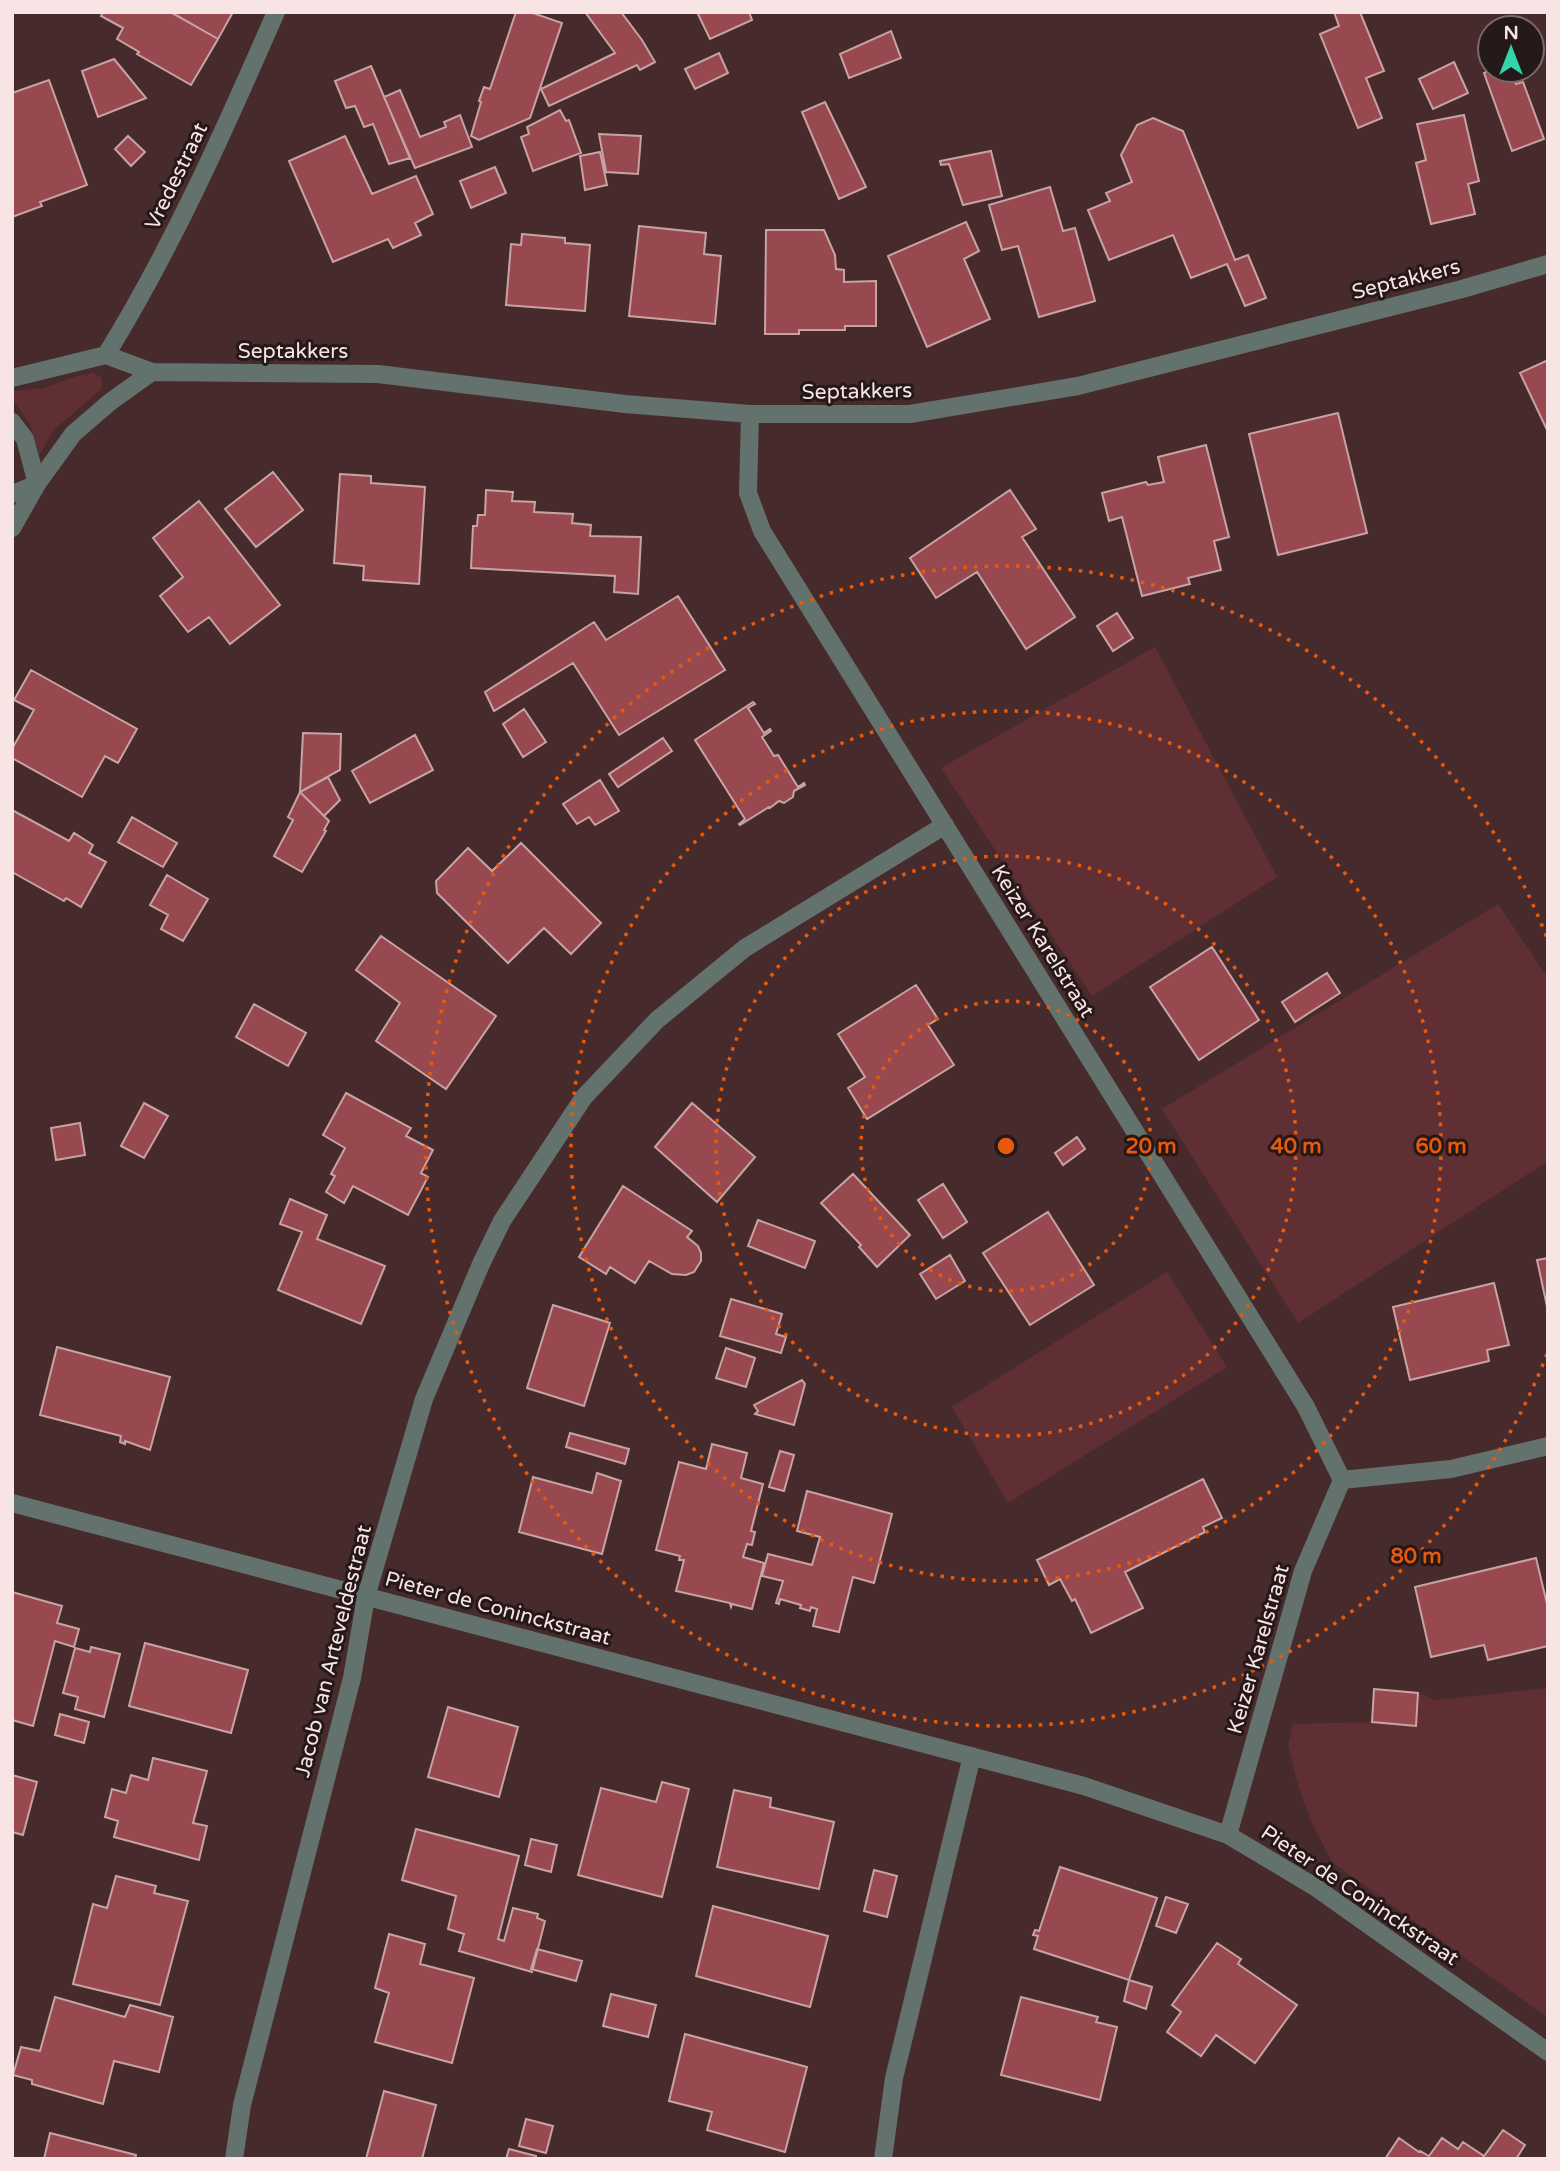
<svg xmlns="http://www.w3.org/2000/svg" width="1560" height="2171" font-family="'Varela Round',sans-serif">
	<rect width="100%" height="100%" fill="#472b2c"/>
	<path fill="#602f33" d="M94 373 102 378V388L54 430 39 455C36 444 34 432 28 422 22 410 12 404 12 391L44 388 77 376Z
		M1155 647 1277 877 1092 996 941 768Z
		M1498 904 1548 978V1161L1298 1323 1162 1109Z
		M1167 1272 1227 1367 1008 1503 952 1407Z
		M1548 1688V2018L1332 1862 1310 1819 1297 1781 1288 1745 1293 1724 1372 1722 1415 1726 1418 1693 1435 1700Z"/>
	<path fill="#984950" stroke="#c8a3a4" stroke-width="2" d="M103 12H170L218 39 191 85 137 54 139 52 117 39 123 28 101 16Z
		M171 12H233L218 39Z
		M516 12H530L562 23 530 118 479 140 471 136 481 102 479 101 484 87 490 89Z
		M585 12H621L642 40 655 62 640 70 637 65 549 106 541 89 615 53Z
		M697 12H749L752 20 710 39Z
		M1334 12H1360L1384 71 1366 78 1382 118 1358 128 1320 34 1339 26Z
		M891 31 901 58 849 78 840 54Z
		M719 53 728 73 695 89 685 69Z
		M114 59 146 98 98 117 82 71Z
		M1454 62 1468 93 1433 109 1419 79Z
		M371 66 410 158 389 164 373 124 364 127 355 106 346 108 335 81Z
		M1490 70H1511L1516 84 1523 82 1544 139 1512 151 1484 73Z
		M49 80 87 185 40 202 42 206 12 217V93Z
		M400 90 420 137 446 127 444 122 460 115 472 147 415 168 384 97Z
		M825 102 866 187 839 199 802 112Z
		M560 110 566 121 569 120 581 153 533 171 521 137 529 134 527 127Z
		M1464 115 1479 181 1468 184 1475 214 1431 224 1416 163 1426 160 1417 124Z
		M1153 118 1183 131 1235 260 1248 255 1266 298 1245 306 1227 264 1191 278 1173 235 1109 260 1088 210 1110 201 1106 193 1132 182 1121 155 1137 125Z
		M599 134 641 136 638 174 606 172Z
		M128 136 145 152 131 166 115 149Z
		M345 136 372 194 416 176 433 214 415 223 421 235 393 248 388 239 333 262 289 161Z
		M991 151 1002 196 963 205 949 164 941 165 940 161Z
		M600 152 607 185 585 190 580 156Z
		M495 167 506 193 471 208 460 181Z
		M1050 187 1063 231 1075 228 1095 301 1039 317 1018 246 1002 250 989 205Z
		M966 222 979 251 964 259 990 319 927 347 888 256Z
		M639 226 706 233 704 254 721 256 715 324 629 316Z
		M766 230H824L835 255 836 269 844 270V282L876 281V326H845V330H799V334H765Z
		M522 234 565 238V243L590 245 585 311 506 305 511 244 521 245Z
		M1548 360V432L1520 373Z
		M1338 413 1367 533 1278 555 1249 434Z
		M1206 445 1229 537 1214 541 1221 570 1188 578 1190 584 1142 596 1122 517 1109 521 1102 493 1146 482 1148 485 1164 482 1158 457Z
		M273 472 303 510 256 547 225 509Z
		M340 474 371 476V483L425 487 419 584 363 580 364 566 334 563Z
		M486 490 513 492 512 501 535 502 534 512 573 514 572 523 591 525 590 536 641 537 638 594 614 592 615 576 471 568 473 526H477L478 515H485Z
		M1010 490 1036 529 1022 537 1075 617 1026 649 977 572 936 598 910 558Z
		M199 501 280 605 230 644 209 617 188 632 160 596 183 577 153 538Z
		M678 596 725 670 619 735 573 663 494 711 485 692 594 622 606 640Z
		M1117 613 1133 638 1113 651 1097 626Z
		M31 670 137 729 118 763 105 756 82 797 12 758V749L34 710 14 700Z
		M753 702 755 704 748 708 764 733 770 729 771 731 762 737 774 756 778 755 798 787 804 783 805 785 794 791 793 797 784 803 779 801 770 808 769 807 740 825 739 824 745 819 695 740Z
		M524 709 546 742 523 757 503 724Z
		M303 733 341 734 340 770 300 792Z
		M415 735 433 770 370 803 352 771Z
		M663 738 672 751 618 787 609 774Z
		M328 777 340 800 324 816 300 792Z
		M600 780 619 811 595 825 589 817 577 824 563 804Z
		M300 792 329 821 324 830 326 831 302 872 274 856 293 820 288 817Z
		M12 810 69 841 74 833 93 845 89 853 106 862 81 907 66 898 64 901 12 872Z
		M132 817 177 843 163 867 118 842Z
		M521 843 601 923 571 954 544 928 508 963 437 893 436 881 468 848 492 871Z
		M167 875 208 899 183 941 161 929 168 915 150 905Z
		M381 936 496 1016 446 1089 376 1041 400 1003 356 970Z
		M1212 947 1259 1020 1199 1060 1150 987Z
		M1327 973 1340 993 1295 1022 1282 1002Z
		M916 985 938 1019 928 1025 954 1065 867 1119 848 1088 865 1077 838 1034Z
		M254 1004 306 1033 288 1066 236 1037Z
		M346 1093 411 1128 406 1136 433 1150 421 1173 428 1177 408 1215 353 1186 344 1203 326 1192 335 1176 331 1174 345 1148 323 1135Z
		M144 1103 168 1116 144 1158 121 1146Z
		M692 1103 755 1157 717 1202 655 1147Z
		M80 1123 85 1155 56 1160 51 1128Z
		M1077 1137 1085 1149 1063 1165 1055 1153Z
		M853 1174 910 1235 877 1267 859 1247 861 1245 821 1203Z
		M943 1184 967 1222 943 1238 918 1200Z
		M623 1186 692 1231 687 1237 698 1246 701 1253V1261L694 1272 686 1275 672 1274 649 1261 635 1283 610 1267 606 1274 579 1257Z
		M290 1199 327 1215 317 1239 385 1266 361 1324 278 1290 302 1232 280 1224Z
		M1048 1212 1094 1285 1030 1325 983 1253Z
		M758 1220 815 1241 805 1268 748 1246Z
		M950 1255 965 1281 936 1299 920 1274Z
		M1548 1258V1311L1537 1260Z
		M1494 1283 1509 1345 1487 1350 1489 1361 1410 1380 1393 1307Z
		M731 1299 782 1314 776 1334 786 1337 781 1353 720 1336Z
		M553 1305 610 1323 584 1406 527 1388Z
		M57 1347 170 1377 150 1450 125 1441V1444L120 1442 121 1436 40 1415Z
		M726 1348 755 1358 746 1387 716 1378Z
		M802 1380 805 1384 794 1425 755 1414 758 1411 754 1405Z
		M570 1433 629 1449 625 1464 566 1447Z
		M712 1444 747 1453 741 1478 763 1484 751 1531 755 1532 752 1545 747 1544 743 1557 764 1563 752 1609 732 1604 731 1607 730 1603 676 1591 684 1560H679L680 1556 656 1550 679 1462 706 1469Z
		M780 1451 794 1455 784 1491 769 1487Z
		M597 1473 621 1481 602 1554 519 1532 533 1477 592 1493Z
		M1203 1479 1222 1518 1203 1527 1205 1532 1125 1572 1143 1608 1091 1633 1075 1599 1072 1601 1060 1579 1049 1585 1037 1560Z
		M807 1491 892 1514 874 1583 853 1577 839 1632 813 1626 817 1609 811 1607 810 1611 800 1608 801 1605 780 1599 779 1604 776 1603 783 1581 762 1576 768 1554 812 1565 820 1537 797 1531Z
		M1536 1558 1548 1608V1646L1488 1660 1484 1645 1431 1657 1415 1587Z
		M12 1592 62 1606 57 1623 79 1629 74 1647 55 1641 33 1726 12 1720Z
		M145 1643 248 1670 231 1733 129 1706Z
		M91 1647 120 1654 104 1717 75 1709 78 1697 63 1693 75 1648 90 1652Z
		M1374 1689 1418 1693 1416 1726 1372 1722Z
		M448 1707 518 1727 499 1797 428 1777Z
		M60 1714 89 1722 84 1743 55 1735Z
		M153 1758 207 1771 193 1823 207 1826 199 1860 114 1837 118 1821 105 1817 112 1789 126 1793 131 1775 148 1780Z
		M12 1775 37 1782 23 1835 12 1832Z
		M662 1782 689 1789 662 1897 578 1875 601 1788 656 1802Z
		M734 1790 771 1798 770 1807 834 1822 819 1889 717 1867Z
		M416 1829 519 1856 498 1939 504 1941 513 1908 538 1914 537 1918 545 1921 532 1972 459 1951 464 1934 448 1929 456 1896 402 1880Z
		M531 1839 557 1845 551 1872 525 1865Z
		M1060 1867 1157 1898 1129 1980 1034 1949 1038 1936 1033 1935 1035 1930 1039 1931Z
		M874 1870 897 1876 887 1917 864 1911Z
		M116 1876 156 1886 154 1893 188 1901 160 2005 73 1984 93 1904 107 1908Z
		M1166 1897 1188 1904 1176 1933 1156 1926Z
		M713 1906 828 1936 810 2007 696 1976Z
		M389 1934 425 1944 420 1964 474 1978 452 2063 375 2042 389 1993 375 1988Z
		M1217 1943 1241 1959 1238 1964 1297 2005 1255 2063 1216 2035 1201 2056 1167 2032 1181 2012 1172 2005Z
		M537 1949 582 1961 576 1981 531 1969Z
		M1129 1980 1152 1987 1146 2009 1124 2001Z
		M611 1994 656 2005 648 2037 603 2026Z
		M55 1997 125 2017 130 2005 173 2017 159 2072 114 2061 103 2104 32 2084V2080L13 2075 21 2047 40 2051Z
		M1021 1997 1098 2017 1096 2022 1117 2027 1100 2100 1001 2075Z
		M685 2034 807 2067 785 2152 707 2130 712 2112 669 2101Z
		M384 2091 436 2105 422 2159H366Z
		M526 2119 553 2126 546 2153 519 2146Z
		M1503 2130 1525 2145 1516 2159H1482Z
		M50 2133 136 2155 135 2159H44Z
		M1399 2138 1419 2152 1420 2151 1429 2156 1442 2138 1458 2149 1463 2142 1484 2156 1482 2159H1385Z
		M509 2149 536 2156V2159H506Z"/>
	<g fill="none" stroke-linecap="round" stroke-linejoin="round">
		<path stroke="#64726d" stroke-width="18" d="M106 355C173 246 225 129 276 12
			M12 378 106 355 152 372 378 374 625 404 750 414H910L1078 386 1462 289 1548 264
			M750 414 748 493 762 531 1306 1407 1342 1480 1303 1571 1228 1835
			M12 422 25 439 37 484 12 528
			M12 494 37 484 73 434 110 402 152 372
			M1342 1480 1451 1469 1548 1446
			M12 1503 1084 1786 1228 1835 1315 1887 1548 2052
			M234 2159 242 2105 352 1678 366 1597 424 1399 481 1264 502 1221 584 1097 657 1020 745 948 945 825
			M883 2159 894 2078 972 1756"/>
	</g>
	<g fill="none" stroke="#e8590c" stroke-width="3.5" stroke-dasharray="3.5 7">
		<circle cx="1006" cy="1146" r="145"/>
		<circle cx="1006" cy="1146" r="290"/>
		<circle cx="1006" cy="1146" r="435"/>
		<path d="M1547 1354A580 580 0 1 1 1547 938"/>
	</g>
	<g text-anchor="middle" stroke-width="6" stroke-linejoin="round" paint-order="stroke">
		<g font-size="21" fill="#f8e4e5" stroke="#251818">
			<text transform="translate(176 176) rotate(-64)" y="7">Vredestraat</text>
			<text transform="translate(1406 279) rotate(-14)" y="7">Septakkers</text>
			<text x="293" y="358">Septakkers</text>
			<text transform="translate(857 391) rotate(-1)" y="7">Septakkers</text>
			<text transform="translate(1043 941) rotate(58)" y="7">Keizer Karelstraat</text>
			<text transform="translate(498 1608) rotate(15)" y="7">Pieter de Coninckstraat</text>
			<text transform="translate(1258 1649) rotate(-74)" y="7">Keizer Karelstraat</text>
			<text transform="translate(333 1651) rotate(-76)" y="7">Jacob van Arteveldestraat</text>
			<text transform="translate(1360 1895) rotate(34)" y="7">Pieter de Coninckstraat</text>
		</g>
	</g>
	<circle cx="1006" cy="1146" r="10" fill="#e8590c" stroke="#251818" stroke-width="3.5"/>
	<g font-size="21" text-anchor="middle" font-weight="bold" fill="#e8590c" stroke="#251818" stroke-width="6" stroke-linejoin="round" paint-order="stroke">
		<text x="1151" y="1153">20 m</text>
		<text x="1296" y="1153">40 m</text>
		<text x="1441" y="1153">60 m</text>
		<text x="1416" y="1563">80 m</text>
	</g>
	<rect width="1560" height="2171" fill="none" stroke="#f8e4e5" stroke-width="28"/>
	<g transform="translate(1511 49)"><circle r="33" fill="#251818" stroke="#796a6a" stroke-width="2"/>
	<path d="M0-5L12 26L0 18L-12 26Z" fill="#32d4a9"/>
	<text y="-10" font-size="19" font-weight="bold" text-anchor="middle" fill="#f8e4e5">N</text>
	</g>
</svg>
